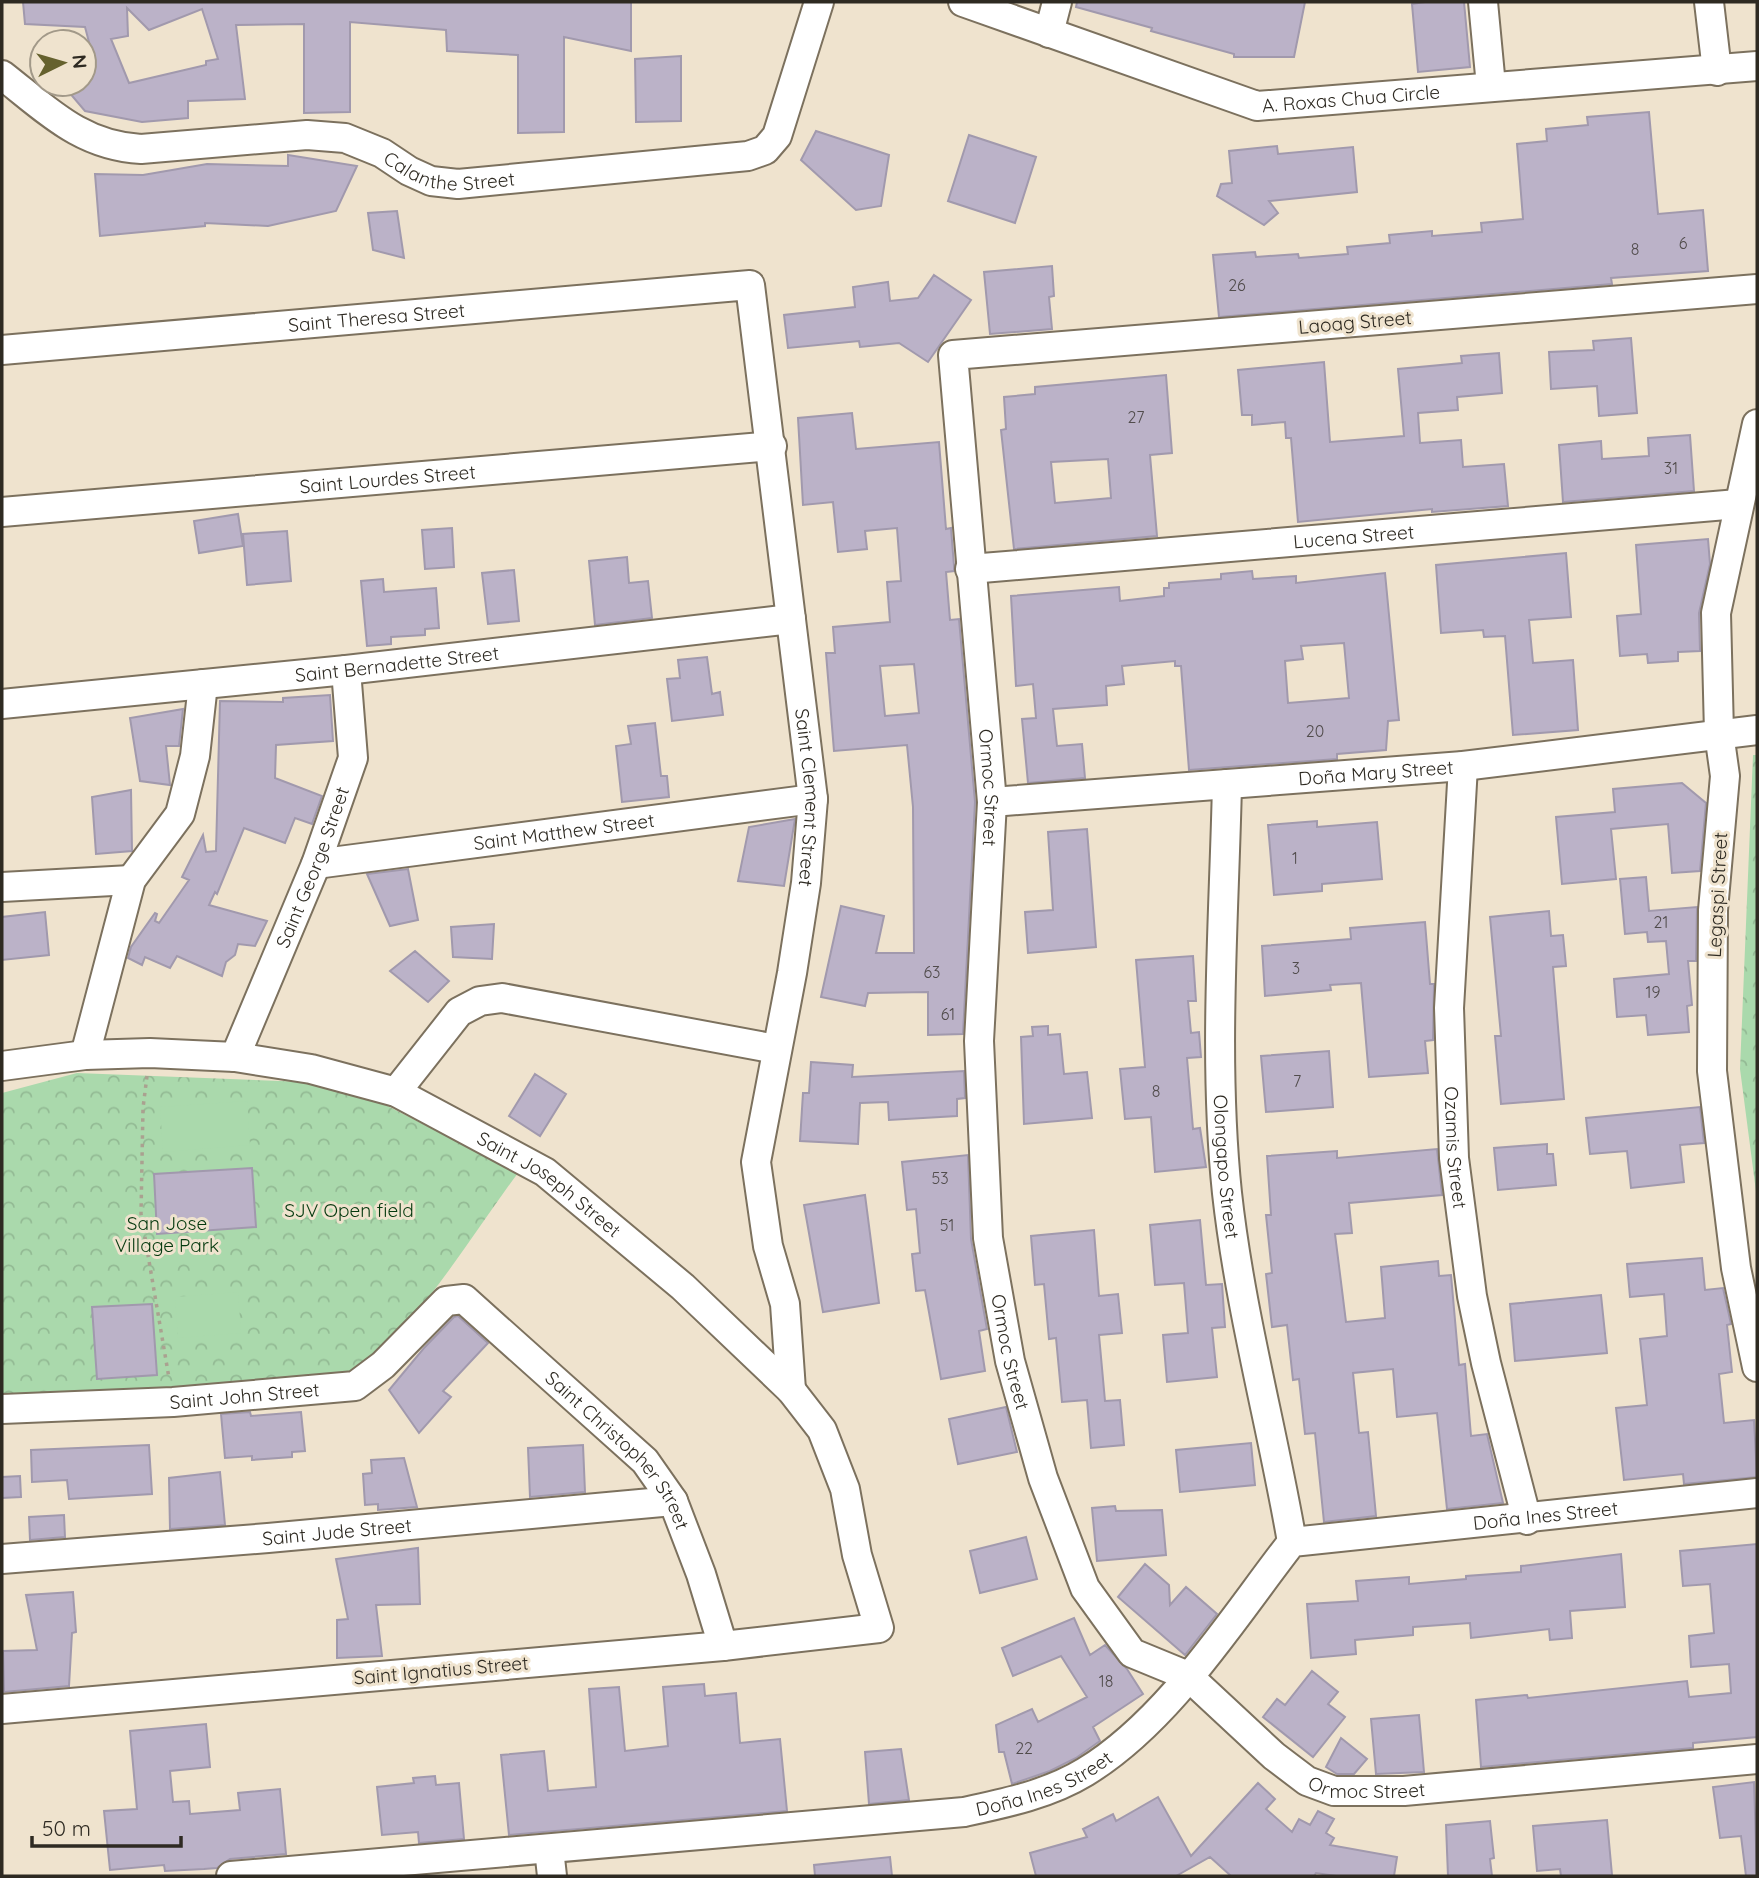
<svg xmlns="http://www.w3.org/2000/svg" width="1759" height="1878" font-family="Quicksand,sans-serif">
	<defs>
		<pattern id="park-crowns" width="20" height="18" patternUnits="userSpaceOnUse" patternTransform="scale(1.75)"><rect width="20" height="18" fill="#aad9ac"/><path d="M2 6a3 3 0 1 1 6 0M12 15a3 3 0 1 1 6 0" fill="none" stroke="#93ba94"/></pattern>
	</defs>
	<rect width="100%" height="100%" fill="#efe3ce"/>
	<path fill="url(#park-crowns)" d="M1753 755H1757V1199L1740 1069Z
		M77 1073 306 1082 378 1101 518 1173C468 1240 422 1321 355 1372L2 1402V1093Z"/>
	<path fill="#aad9ac" d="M247 1101 250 1145 163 1152 160 1107Z
		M238 1292 241 1333 178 1338 175 1297Z"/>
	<path fill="#bbb2c8" stroke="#a199ad" stroke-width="2" fill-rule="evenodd" d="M23 2H631V51L564 37V132L518 133V55L447 51 446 30 350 22V112L304 113V24L236 25 245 99 188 101V118L142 122 85 111 62 84H84V69L95 65 85 27 25 24ZM127 8 149 30 202 9 218 59 206 61V65L129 83 111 39 128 36Z
		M1077 2H1305L1294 57H1234V54L1151 31 1152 28 1076 7Z
		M1425 2H1464L1470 67 1418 72 1412 4Z
		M681 56V121L636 122 635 59Z
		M1649 112 1658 214 1703 210 1708 271 1611 278 1612 284 1219 317 1213 255 1255 252 1256 257 1298 254 1299 258 1348 254 1347 247 1390 243 1389 235 1432 231V236L1482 232 1481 223 1523 219 1517 144 1547 141 1546 129 1588 125 1587 117Z
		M816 131 889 155 881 206 856 210 801 160Z
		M969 135 1036 157 1015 223 948 201Z
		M1277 146 1278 154 1353 147 1357 192 1269 201 1278 213 1264 225 1217 196 1221 184 1232 183 1229 151Z
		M288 155 357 166 336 211 268 226 205 223V226L100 236 95 174 143 175 207 164 288 166Z
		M397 211 404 258 373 250 368 213Z
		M1052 266 1054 296 1049 297 1052 329 990 334 984 272Z
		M934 275 971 300 928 362 899 343 860 347 859 341 788 348 784 315 855 307 853 287 888 282 890 301 918 298Z
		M1631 338 1637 413 1599 416 1597 386 1551 389 1549 352 1594 350 1593 341Z
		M1499 353 1502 393 1457 397 1458 410 1418 413 1420 443 1461 440 1463 467 1504 464 1508 506 1432 512V509L1298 522 1291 438H1286L1285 422 1252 425V415H1242L1238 370 1324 362 1330 442 1404 436 1398 369 1462 363 1461 356Z
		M1166 375 1172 453 1150 455 1157 536 1014 549 1001 430 1006 429 1004 397 1035 394V387ZM1108 459 1111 498 1055 503 1051 462Z
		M852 413 856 449 939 442 946 529 951 528 954 566V571L946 572 950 620 959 619 975 802 963 1034 928 1035V992L868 993 865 1006 821 997 841 906 884 916 876 953H914L913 807 907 745 834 751 826 653H835L833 627 890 622 887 582 901 581 897 528 865 531 867 549 838 552 833 502 803 505 798 418ZM914 664 919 713 885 716 880 666Z
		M1690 435 1694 491 1563 502 1559 445 1601 441 1602 459 1649 456 1648 438Z
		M238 514 243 546 199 553 194 521Z
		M452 528 454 567 425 569 422 530Z
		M287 531 291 581 247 585 243 534Z
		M1708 539 1710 564 1699 613 1700 651 1678 652V661L1648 663 1647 654 1620 656 1617 616 1641 614 1636 545Z
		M1566 553 1571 617 1529 620 1533 663 1573 660 1578 730 1513 735 1505 636 1484 637 1483 630 1441 633 1436 565Z
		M627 557 629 583 648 581 652 618 595 625 589 561Z
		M514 570 519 621 488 624 482 573Z
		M1252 571 1253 579 1296 576V583L1385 573 1399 720 1388 721 1386 750 1337 754V759L1189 770 1181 666H1175V661L1122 666 1124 684 1106 686 1107 705 1053 709 1057 746 1082 744 1085 778 1028 783 1022 719 1036 718 1033 684 1016 686 1011 596 1119 587 1120 601 1164 596V588H1169V583L1221 579V574ZM1344 643 1349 698 1288 703 1285 661 1303 659 1301 646Z
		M383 579 384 592 436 588 439 628 425 629V635L391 637V644L367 646 361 581Z
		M707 657 712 694 720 692 723 715 672 721 667 679 680 678 678 660Z
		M330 695 333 741 276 745 275 778 322 796 312 824 295 818 285 843 244 828 217 894 215 892 209 905 267 921 255 946 238 944 235 955 226 962 222 976 177 956 170 968 145 957 142 965 128 958 131 947 155 913 157 914 155 921 159 923 189 880 182 877 203 835 206 852 216 851 220 701 283 702V698Z
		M183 709 179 746H166L170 785 140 781 130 718Z
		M655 723 661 776H667L669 797 622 802 616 746 631 744 628 726Z
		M1682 783 1706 803 1700 871 1672 873 1668 824 1611 829 1616 879 1562 884 1556 817 1615 812 1613 789Z
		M131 790 132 851 96 854 92 797Z
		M795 819 784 886 738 881 749 827Z
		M1317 821V827L1377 822 1382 879 1322 884V891L1274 895 1268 825Z
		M1087 829 1096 947 1028 953 1025 912 1053 910 1048 832Z
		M408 869 418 920 390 926 367 874Z
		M1646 877 1649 911 1697 907 1696 961H1688L1692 1005 1687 1006 1689 1032 1648 1035 1646 1015 1617 1017 1614 979 1669 974 1666 941 1648 942 1647 932 1625 934 1620 879Z
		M1549 911 1551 936 1563 935 1566 966 1553 967 1564 1099 1501 1104 1495 1036H1501L1490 917Z
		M45 912 49 955 2 960V917Z
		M1425 922 1430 984H1434L1433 1040 1425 1041 1428 1073 1369 1077 1361 983 1330 985 1331 990 1265 996 1262 946 1351 939 1350 928Z
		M494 924 492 959 453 957 451 927Z
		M415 951 449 981 428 1002 390 971Z
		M1193 956 1196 1001H1188L1191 1033 1199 1032 1201 1057 1187 1058 1193 1129 1200 1128 1206 1167 1155 1172 1151 1117 1125 1119 1120 1069 1145 1067 1136 960Z
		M1048 1026V1035L1060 1034 1064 1074 1087 1072 1092 1118 1024 1124 1021 1037 1033 1036 1032 1027Z
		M1329 1051 1333 1107 1266 1112 1261 1056Z
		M811 1062 853 1065 852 1077 964 1071 965 1098 957 1099V1116L889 1120 888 1102 860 1103 858 1144 800 1141 803 1093H809Z
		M535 1074 566 1094 540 1136 509 1116Z
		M1700 1107 1704 1143 1680 1145 1684 1182 1631 1188 1627 1151 1590 1154 1586 1118Z
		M1547 1144V1154H1553L1556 1185 1498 1190 1494 1148Z
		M1437 1149 1442 1195 1349 1203 1352 1233 1335 1234 1346 1322 1385 1318 1381 1267 1438 1261 1439 1276 1451 1275 1459 1365 1465 1364 1471 1436 1487 1434 1503 1503 1447 1509 1437 1413 1397 1417 1393 1369 1353 1373 1359 1433 1368 1432 1376 1516 1324 1522 1315 1433 1305 1434 1299 1379 1293 1380 1287 1325 1272 1327 1266 1274 1272 1273 1266 1215H1271L1267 1156 1337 1151V1158Z
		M968 1155 971 1239 987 1329 979 1331 985 1371 941 1379 925 1290 916 1291 912 1254 920 1253 916 1209 907 1210 902 1162Z
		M252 1168 256 1227 157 1234 154 1174Z
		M865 1195 879 1303 823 1312 804 1205Z
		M1200 1220 1206 1285 1222 1284 1225 1327 1212 1328 1217 1377 1167 1382 1163 1335 1188 1333 1184 1283 1155 1285 1150 1225Z
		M1094 1230 1099 1296 1118 1294 1122 1333 1099 1335 1105 1401 1120 1400 1124 1445 1091 1448 1087 1400 1062 1402 1056 1338 1049 1339 1044 1284 1035 1285 1031 1236Z
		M1702 1258 1705 1290 1723 1288 1731 1324 1727 1325 1732 1372 1719 1374 1724 1423 1754 1420 1757 1477 1684 1484 1683 1474 1624 1480 1616 1408 1647 1405 1640 1339 1667 1336 1664 1294 1630 1297 1627 1264Z
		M1601 1295 1607 1353 1515 1361 1510 1304Z
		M152 1304 157 1375 97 1379 92 1307Z
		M458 1316 488 1343 443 1391 451 1397 419 1433 389 1390 424 1348 454 1317Z
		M1006 1407 1017 1452 958 1464 949 1419Z
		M250 1412 251 1416 301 1412 305 1451 292 1452V1457L252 1460V1456L225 1458 221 1414Z
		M1251 1443 1255 1485 1180 1492 1176 1450Z
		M149 1445 152 1494 69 1499 67 1480 32 1482 31 1450Z
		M583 1445 585 1492 530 1497 528 1448Z
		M404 1458 417 1507 378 1510V1504L365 1505 363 1474 372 1473 371 1460Z
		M220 1472 225 1525 170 1529 169 1478Z
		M20 1476 21 1497 2 1498V1477Z
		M1115 1506 1116 1511 1162 1510 1166 1555 1097 1561 1092 1508Z
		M64 1515 65 1537 30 1540 29 1517Z
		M1026 1537 1037 1579 980 1593 970 1551Z
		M1757 1544V1737L1693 1743V1748L1481 1767 1476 1700 1527 1695 1528 1698 1687 1681 1689 1697 1731 1693 1729 1664 1691 1667 1689 1636 1714 1633 1710 1584 1683 1586 1680 1551Z
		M418 1548 420 1604 376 1605 382 1656 337 1658V1620L348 1619 336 1559Z
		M1621 1554 1625 1607 1570 1611 1572 1638 1550 1640 1549 1629 1471 1638 1470 1623 1413 1627V1635L1355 1640 1356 1654 1311 1658 1307 1604 1358 1601 1356 1581 1409 1577V1584L1466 1579V1576L1521 1572V1566Z
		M1145 1564 1169 1585 1170 1605 1186 1587 1217 1614 1185 1655 1118 1597Z
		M73 1592 76 1632 72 1633 69 1686 4 1692 3 1651 37 1650 26 1595Z
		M1074 1618 1090 1655 1105 1645 1127 1669 1143 1694 1093 1727 1100 1741 1076 1758 1050 1771 1012 1784 1004 1752H999L996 1725 1032 1709 1038 1722 1087 1697 1061 1656 1013 1676 1002 1648Z
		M1312 1671 1338 1692 1328 1704 1345 1717 1313 1757 1263 1717 1277 1699 1285 1705Z
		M704 1684 705 1696 736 1693 740 1743 780 1739 787 1811 509 1835 501 1755 544 1751 548 1791 596 1787 589 1689 619 1687 625 1751 668 1746 663 1687Z
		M1419 1715 1424 1772 1376 1774 1371 1719Z
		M206 1724 210 1767 170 1771 173 1802 189 1801 190 1814 240 1810 238 1793 280 1789 286 1854 230 1859 217 1868 204 1869 165 1871 164 1865 110 1870 104 1811 137 1809 130 1731Z
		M1341 1738 1367 1759 1354 1774H1337L1326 1767Z
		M901 1749 909 1800 869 1804 865 1752Z
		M435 1776 436 1785 459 1783 464 1839 419 1843 418 1832 382 1835 377 1787 414 1783 413 1778Z
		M1754 1782 1757 1876H1746L1741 1836 1720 1838 1713 1787Z
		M1258 1783 1275 1799 1266 1809 1292 1832 1299 1819 1310 1825 1318 1811 1334 1819 1326 1833 1334 1838 1330 1845 1397 1857 1394 1876H1336L1316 1873 1314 1876H1231L1210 1857 1176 1876H1036L1030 1853 1087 1837 1083 1829 1113 1814 1116 1821 1158 1797 1191 1856Z
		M1607 1820 1612 1875 1561 1876 1560 1869 1537 1871 1533 1826Z
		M1490 1821 1494 1858 1490 1859 1492 1876H1448L1446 1825Z
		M890 1857 892 1876H815L814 1865Z"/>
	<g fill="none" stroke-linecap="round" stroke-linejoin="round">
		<g stroke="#7c715e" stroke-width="32">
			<g id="minor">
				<path id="s1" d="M963 2 1257 106 1757 66"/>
				<path d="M1483 2 1491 86"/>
				<path d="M1709 2 1717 71"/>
				<path d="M1049 33 1057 2"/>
				<path id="s2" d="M2 75C47 110 81 146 141 149L307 135 345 138 382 153 409 171 431 181 458 184 748 156 765 150 777 136 819 2"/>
				<path id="s3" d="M1757 289 953 355 992 802 979 1041 988 1238 1010 1361 1043 1478 1085 1588 1132 1653 1188 1676 1274 1756 1307 1781 1334 1791H1404L1757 1759"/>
				<path id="s4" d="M2 350 750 285 813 799 806 883 792 973 756 1162 768 1246 785 1304 791 1390"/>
				<path d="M1757 424 1716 613 1719 733 1725 776 1713 910 1712 1071 1736 1268 1757 1367"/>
				<path id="s5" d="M2 512 772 446"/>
				<path id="s6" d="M970 569 1738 504"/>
				<path id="s7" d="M2 704 346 670 791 619"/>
				<path id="s8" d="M1463 766 1449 1008 1454 1158 1472 1296 1486 1363 1527 1520"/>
				<path id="s9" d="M1227 784C1224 920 1213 1058 1227 1193 1240 1311 1272 1426 1292 1542"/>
				<path id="s10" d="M992 802 1463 766 1757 730"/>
				<path id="s11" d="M316 864 813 799"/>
				<path d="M2 887 131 880"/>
				<path d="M85 1055 131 880 180 814 195 756 203 684"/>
				<path id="s12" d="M235 1057 316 864 353 758 346 670"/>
				<path id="s13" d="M2 1066 85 1055 150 1053 235 1057 311 1069 396 1092 545 1172 683 1287 791 1390 822 1430 845 1489 857 1555 879 1628 723 1646 2 1709"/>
				<path d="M396 1092 459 1012 480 1001 502 998 776 1049"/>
				<path id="s14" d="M2 1409 173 1402 355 1386 383 1365 446 1301 464 1299 645 1461 673 1501 701 1574 723 1646"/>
				<path id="s15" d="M2 1559 268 1538 673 1501"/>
				<path d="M549 1849 552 1876"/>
				<path id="s16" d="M231 1876 964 1812C1006 1803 1049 1794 1085 1772 1169 1721 1232 1619 1292 1542L1757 1493"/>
			</g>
		</g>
		<path stroke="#aaa190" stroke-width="3.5" stroke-dasharray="3.5 5" stroke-linecap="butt" d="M147 1076 143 1108 141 1214 169 1378"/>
		<use href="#minor" stroke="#fff" stroke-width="28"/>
	</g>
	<g text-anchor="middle" stroke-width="6" stroke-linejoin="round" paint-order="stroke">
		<g font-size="16" fill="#514c4c">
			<text x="1683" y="249">6</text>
			<text x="1635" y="255">8</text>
			<text x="1237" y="291">26</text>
			<text x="1136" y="423">27</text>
			<text x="1671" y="474">31</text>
			<text x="1315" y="737">20</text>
			<text x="1295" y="864">1</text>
			<text x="1661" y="928">21</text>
			<text x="1296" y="974">3</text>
			<text x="932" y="978">63</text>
			<text x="1653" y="998">19</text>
			<text x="948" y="1020">61</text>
			<text x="1297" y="1087">7</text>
			<text x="1156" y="1097">8</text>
			<text x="940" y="1184">53</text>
			<text x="947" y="1231">51</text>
			<text x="1106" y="1687">18</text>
			<text x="1024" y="1754">22</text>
		</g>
		<g font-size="19" fill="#2e2a22" stroke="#efe3ce">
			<text dy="7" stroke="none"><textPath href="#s1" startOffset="406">A. Roxas Chua Circle</textPath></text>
			<text dy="7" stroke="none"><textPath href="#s2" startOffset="478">Calanthe Street</textPath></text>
			<text dy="7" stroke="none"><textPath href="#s4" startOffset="376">Saint Theresa Street</textPath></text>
			<text transform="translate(1355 322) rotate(-5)" y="7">Laoag Street</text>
			<text dy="7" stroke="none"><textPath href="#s5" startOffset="387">Saint Lourdes Street</textPath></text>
			<text dy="7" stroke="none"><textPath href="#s6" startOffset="385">Lucena Street</textPath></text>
			<text dy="7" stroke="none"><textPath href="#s7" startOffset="397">Saint Bernadette Street</textPath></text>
			<text dy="7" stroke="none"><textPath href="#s10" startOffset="385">Doña Mary Street</textPath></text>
			<text dy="7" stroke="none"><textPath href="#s3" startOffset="1241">Ormoc Street</textPath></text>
			<text dy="7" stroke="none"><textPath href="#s4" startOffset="1267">Saint Clement Street</textPath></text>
			<text dy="7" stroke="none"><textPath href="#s11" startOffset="250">Saint Matthew Street</textPath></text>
			<text dy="7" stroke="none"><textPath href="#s12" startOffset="205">Saint George Street</textPath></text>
			<text transform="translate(1717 895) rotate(-87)" y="7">Legaspi Street</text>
			<text dy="7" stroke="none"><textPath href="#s8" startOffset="382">Ozamis Street</textPath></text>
			<text dy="7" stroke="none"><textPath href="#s9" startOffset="383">Olongapo Street</textPath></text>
			<text dy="7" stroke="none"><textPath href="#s13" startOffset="578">Saint Joseph Street</textPath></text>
			<text dy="7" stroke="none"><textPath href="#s3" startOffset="1808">Ormoc Street</textPath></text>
			<text dy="7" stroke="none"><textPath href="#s14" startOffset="243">Saint John Street</textPath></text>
			<text dy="7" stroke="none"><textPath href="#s14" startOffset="714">Saint Christopher Street</textPath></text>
			<text dy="7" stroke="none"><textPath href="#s16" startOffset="1430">Doña Ines Street</textPath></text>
			<text dy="7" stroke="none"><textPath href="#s15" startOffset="336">Saint Jude Street</textPath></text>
			<text transform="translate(441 1670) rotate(-5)" y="7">Saint Ignatius Street</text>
			<text dy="7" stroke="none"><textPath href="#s16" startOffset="821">Doña Ines Street</textPath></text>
			<text dy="7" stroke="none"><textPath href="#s3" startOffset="2417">Ormoc Street</textPath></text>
		</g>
		<g font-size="19" fill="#04390e" stroke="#efe3ce">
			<text x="349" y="1217">SJV Open field</text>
			<text x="167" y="1230">San Jose<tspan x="167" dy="22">Village Park</tspan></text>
		</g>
	</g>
	<rect width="1759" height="1878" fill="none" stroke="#2e2a22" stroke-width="7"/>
	<g transform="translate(63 63) rotate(85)"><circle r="33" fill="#efe3ce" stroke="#a29989" stroke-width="2"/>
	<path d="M0-5L12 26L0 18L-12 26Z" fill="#65612e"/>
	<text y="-10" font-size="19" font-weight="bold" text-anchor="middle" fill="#2e2a22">N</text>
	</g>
	<path d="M32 1836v10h149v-10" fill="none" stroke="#2e2a22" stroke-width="3.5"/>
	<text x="42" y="1836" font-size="21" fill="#2e2a22" stroke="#efe3ce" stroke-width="5" paint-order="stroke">50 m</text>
</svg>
